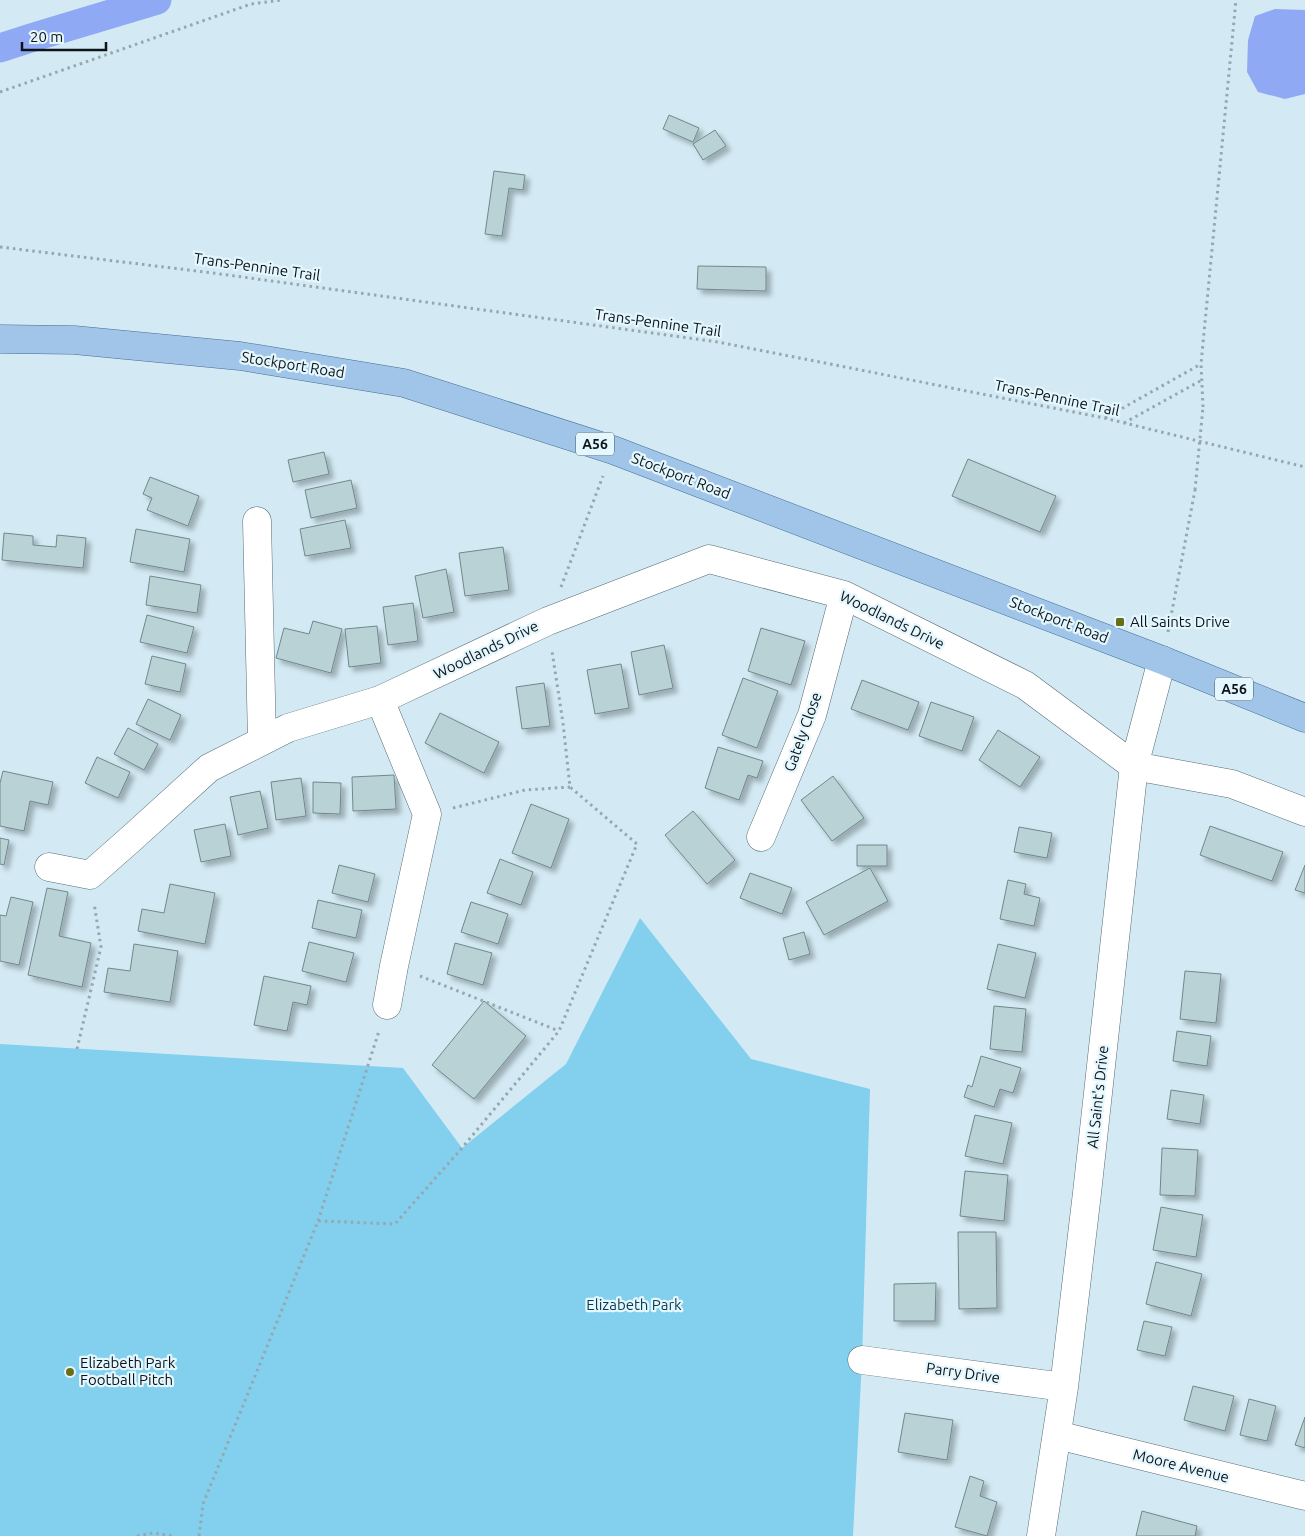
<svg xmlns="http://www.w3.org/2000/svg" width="1305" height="1536" font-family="Ubuntu,sans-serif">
	<defs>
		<filter id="shadow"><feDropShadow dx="4.5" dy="4.5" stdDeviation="2.5" flood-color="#0004"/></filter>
	</defs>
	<rect width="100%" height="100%" fill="#d3eaf4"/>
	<path fill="#82cfee" d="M640 918 751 1059 870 1089 862 1360 853 1536H0V1044L403 1068 462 1148 566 1064Z"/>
	<path fill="#90a9f5" d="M1275 9 1305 10V94L1285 99 1258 92 1247 72 1248 40 1255 16Z"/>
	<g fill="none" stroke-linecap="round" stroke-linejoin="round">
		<path stroke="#90a9f5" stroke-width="29" d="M0 48 34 37 157 0"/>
	</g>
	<path fill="#b9d2d5" stroke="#70888a" filter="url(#shadow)" d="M669 115 699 128 693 142 663 129Z
		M715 130 726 146 703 160 693 144Z
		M494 171 525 175 523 190 509 188 502 236 485 234Z
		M698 266 766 267V291L697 289Z
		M324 452 329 474 293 482 288 460Z
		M968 459 1056 496 1040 532 952 496Z
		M150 477 199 496 188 526 147 510 152 498 143 494Z
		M351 480 357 508 311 518 305 490Z
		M345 520 351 548 305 556 300 529Z
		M136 529 190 539 184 572 130 562Z
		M4 533 33 536V545L56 547 57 535 86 538 83 568 2 560Z
		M503 547 509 590 465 596 459 553Z
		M446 569 454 612 423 618 415 576Z
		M150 576 201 585 197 613 146 605Z
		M413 603 418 641 388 645 383 607Z
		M147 615 194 627 187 653 140 642Z
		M313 621 342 629 331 673 276 658 284 628 309 634Z
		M377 626 381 663 349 667 345 629Z
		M761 628 805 641 791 685 748 671Z
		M664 645 673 688 639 695 631 652Z
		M152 656 186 664 180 692 145 684Z
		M621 664 629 708 595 714 587 670Z
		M743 678 778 691 757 748 722 735Z
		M862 680 919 702 908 730 851 709Z
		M544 683 550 726 522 729 516 687Z
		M148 699 181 715 170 740 136 724Z
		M931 702 974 717 962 751 919 736Z
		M440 713 499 742 484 773 425 743Z
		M128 728 158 744 144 770 114 754Z
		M998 730 1040 757 1020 787 979 760Z
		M718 747 763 761 757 778 748 775 739 800 705 788Z
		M97 757 130 772 118 798 85 783Z
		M3 771 53 782 48 805 30 801 24 831 0 826V783Z
		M394 775 396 809 353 811 352 777Z
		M833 776 864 818 832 841 801 800Z
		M301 778 306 816 276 820 271 782Z
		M313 782 341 783 340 814 313 813Z
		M260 791 268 828 238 835 230 797Z
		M531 804 569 819 551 868 512 853Z
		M693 811 735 860 707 884 665 835Z
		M225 824 231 856 201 862 194 830Z
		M1210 826 1283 852 1272 881 1200 855Z
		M1019 827 1052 833 1047 858 1014 852Z
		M0 838 9 840 4 865 0 864Z
		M857 845H887V866H857Z
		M500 859 533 872 521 905 487 893Z
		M339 865 375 874 368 902 332 893Z
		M1305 865V893L1295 890Z
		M870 868 888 901 824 935 806 902Z
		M750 873 792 888 782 914 740 898Z
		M1008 880 1026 884 1024 894 1040 898 1034 926 1000 919Z
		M170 884 215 893 205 944 138 931 142 909 164 913Z
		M47 888 68 892 59 936 91 943 82 987 28 975Z
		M11 897 33 902 19 965 0 961V915L6 916Z
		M318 900 362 910 356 938 312 928Z
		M471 902 508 914 498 944 461 932Z
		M804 932 810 954 789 960 783 938Z
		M309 942 354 953 346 982 302 971Z
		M455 943 492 953 483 985 447 974Z
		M134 944 178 951 170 1002 104 992 108 968 130 971Z
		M998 944 1036 953 1025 998 987 989Z
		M1185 971 1221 974 1216 1023 1180 1019Z
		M264 976 311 986 307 1005 293 1002 287 1031 254 1025Z
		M484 1001 526 1036 474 1099 432 1065Z
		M994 1006 1026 1009 1022 1052 990 1049Z
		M1177 1031 1211 1036 1207 1066 1173 1061Z
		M981 1056 1021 1068 1013 1093 1000 1089 994 1107 964 1097 968 1085 972 1087Z
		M1171 1090 1204 1095 1200 1124 1167 1119Z
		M975 1115 1012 1123 1003 1164 965 1156Z
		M1162 1148 1198 1150 1195 1196 1160 1195Z
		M965 1171 1008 1175 1004 1221 960 1216Z
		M1161 1207 1203 1215 1196 1257 1153 1250Z
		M958 1232H996L997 1308 959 1309Z
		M1156 1262 1202 1274 1191 1316 1146 1304Z
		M936 1283 935 1321H894V1284Z
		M1144 1321 1172 1327 1165 1356 1137 1350Z
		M1193 1386 1234 1396 1225 1431 1184 1420Z
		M1249 1399 1276 1406 1267 1441 1240 1435Z
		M905 1413 953 1420 947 1460 898 1452Z
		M1305 1417V1448L1295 1445Z
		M970 1476 984 1481 980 1496 997 1502 987 1536 955 1527Z
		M1142 1511 1197 1526 1195 1536H1136Z"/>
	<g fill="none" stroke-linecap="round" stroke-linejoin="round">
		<g stroke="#576b74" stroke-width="29">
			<path id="street" d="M257 521 262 741
				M380 700 427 814 394 966 387 1005
				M761 837 812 715 844 595
				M49 867 90 875 133 837 209 768 288 728 380 700 548 621 709 559 844 595 1025 685 1134 766 1232 784 1305 812
				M862 1360 1064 1387
				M1057 1435 1305 1496
				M1041 1536 1064 1387 1087 1193 1134 766 1162 660"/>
		</g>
		<g stroke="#436e95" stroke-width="29">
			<path id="primary" d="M0 339 74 340 240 356 404 383 613 450 1162 660 1305 718"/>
		</g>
		<path stroke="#95a7af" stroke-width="3" stroke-dasharray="2.5 4" stroke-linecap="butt" d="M0 92 251 4 282 0
			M0 247 213 273 718 342 1104 418 1305 467
			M1203 407 1201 364 1236 0
			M1105 418 1201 364
			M1124 423 1202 380
			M561 587 603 476
			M1168 632 1195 490
			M453 808 525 790 570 787
			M420 976 559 1031
			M77 1049 101 947 94 903
			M318 1221 379 1031
			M137 1536 153 1533 174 1536
			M199 1536 203 1504 318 1221 395 1224 462 1148 559 1031 637 844 570 787 563 723 552 651"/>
		<use href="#street" stroke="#fff" stroke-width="28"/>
		<use href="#primary" stroke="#a0c5e8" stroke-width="28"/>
		<path stroke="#95a7af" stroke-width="3" stroke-dasharray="2.5 4" stroke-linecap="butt" d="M1195 490 1203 407"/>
	</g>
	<g fill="#696e14" stroke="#e4f7fe" stroke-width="2">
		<rect x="1115" y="617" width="10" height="10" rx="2.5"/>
		<circle cx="70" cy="1372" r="5"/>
	</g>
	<g text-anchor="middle" stroke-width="4.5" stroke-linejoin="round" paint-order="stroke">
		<g fill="#e4f7fe" stroke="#4d585d" stroke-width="1">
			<rect x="576" y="432.5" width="38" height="23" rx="4"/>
			<rect x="1215" y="677.5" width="38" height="23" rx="4"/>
		</g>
		<g font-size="14" font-weight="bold" fill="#0c1418">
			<text x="595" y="449">A56</text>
			<text x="1234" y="694">A56</text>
		</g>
		<g font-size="15" fill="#0c1418" stroke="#e4f7fe">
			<text transform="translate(257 267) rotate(8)" y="5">Trans-Pennine Trail</text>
			<text transform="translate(658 323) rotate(8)" y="5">Trans-Pennine Trail</text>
			<text transform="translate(293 365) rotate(9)" y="5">Stockport Road</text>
			<text transform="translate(1057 398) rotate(12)" y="5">Trans-Pennine Trail</text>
			<text transform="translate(681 476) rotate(21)" y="5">Stockport Road</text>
			<text transform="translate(892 620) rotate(26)" y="5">Woodlands Drive</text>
			<text transform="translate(1059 620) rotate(21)" y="5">Stockport Road</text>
			<text transform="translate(486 650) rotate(-26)" y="5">Woodlands Drive</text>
			<text transform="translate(803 732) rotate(-70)" y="5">Gately Close</text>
			<text transform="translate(1098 1097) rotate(-84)" y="5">All Saint's Drive</text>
			<text transform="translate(963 1373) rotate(8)" y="5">Parry Drive</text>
			<text transform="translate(1181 1466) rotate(14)" y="5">Moore Avenue</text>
		</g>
		<g font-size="15" fill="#0c1418" stroke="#e4f7fe" text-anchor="start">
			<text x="1130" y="627">All Saints Drive</text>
			<text x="80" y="1368">Elizabeth Park<tspan x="80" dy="17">Football Pitch</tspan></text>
		</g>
		<g font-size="15" fill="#083b4b" stroke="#e4f7fe">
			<text x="634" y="1310">Elizabeth Park</text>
		</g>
	</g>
	<path d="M22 42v8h84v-8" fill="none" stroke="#0c1418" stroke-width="2.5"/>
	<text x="30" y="42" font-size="15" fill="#0c1418" stroke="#e4f7fe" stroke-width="4" paint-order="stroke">20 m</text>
</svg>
